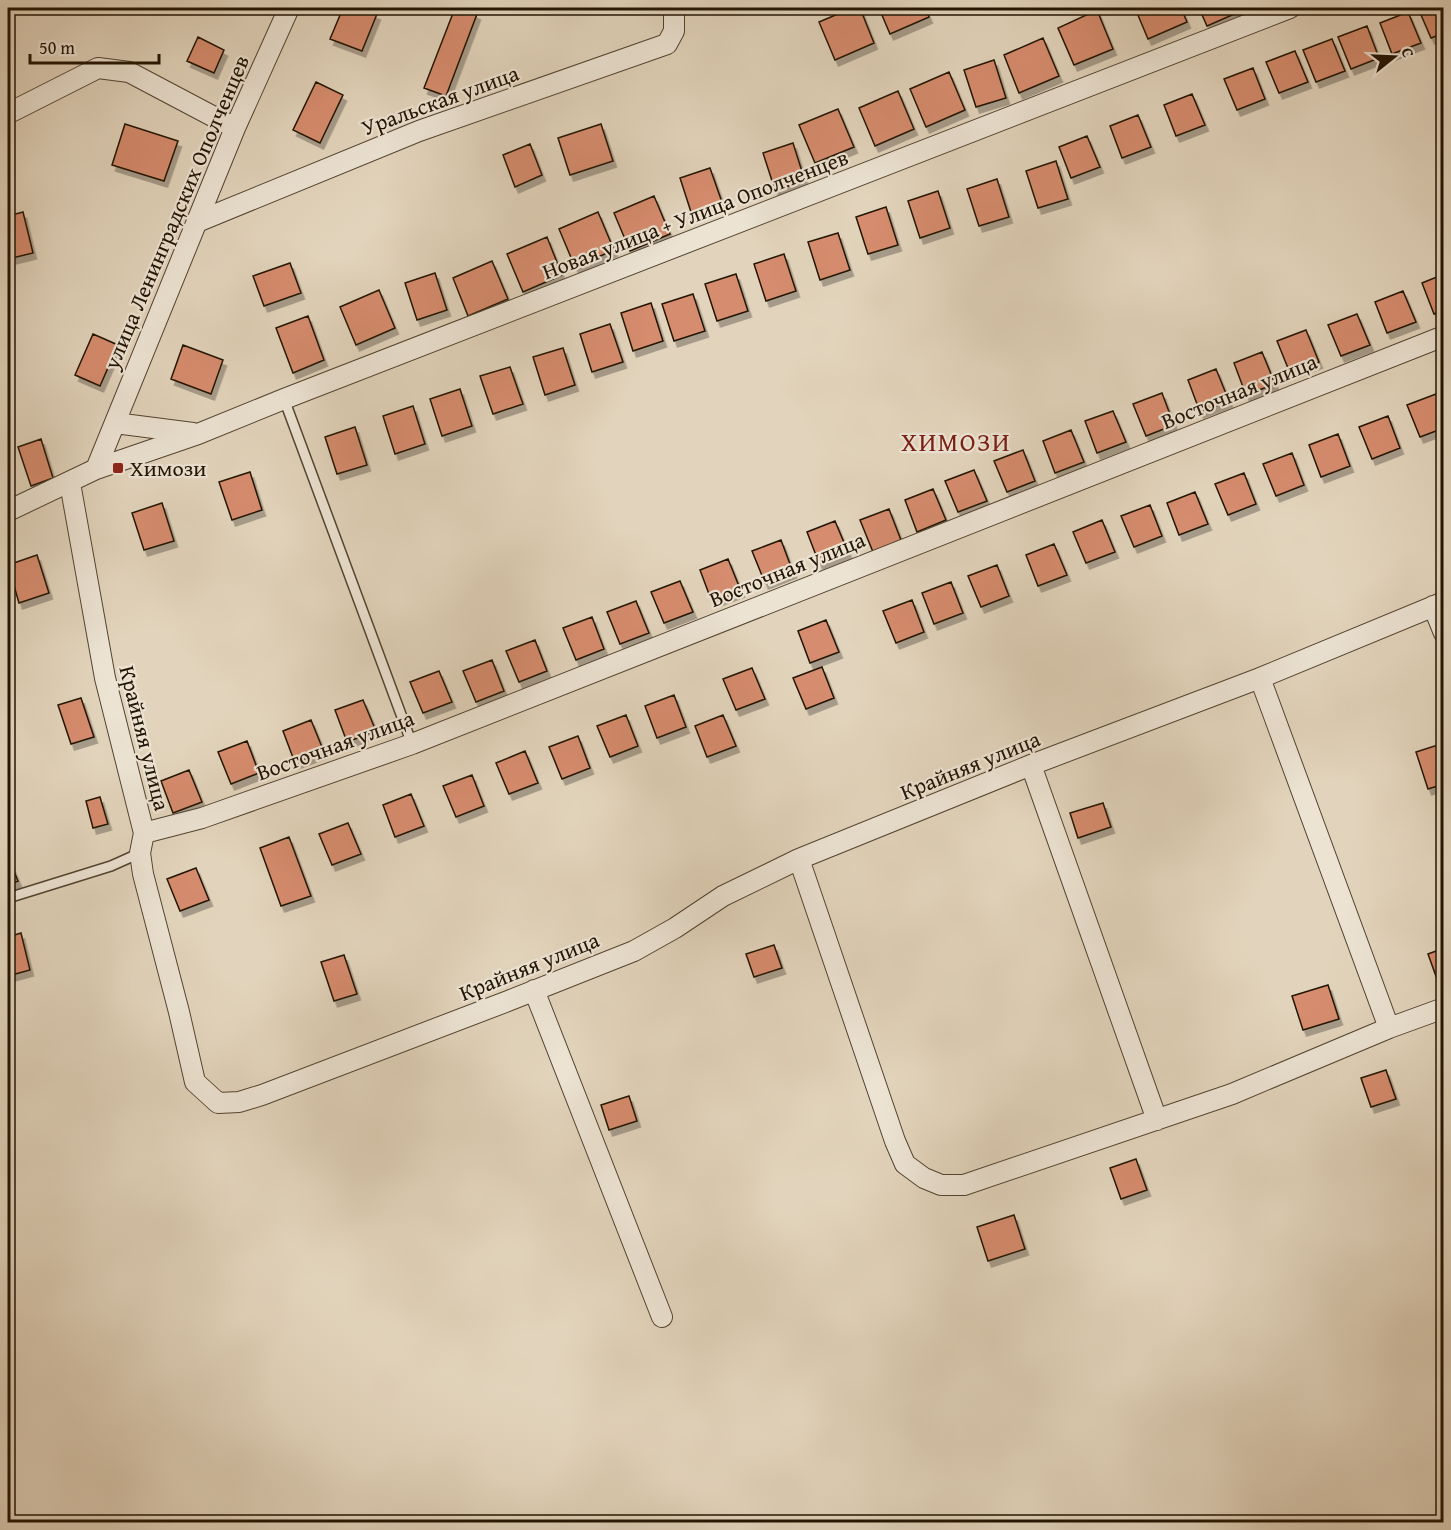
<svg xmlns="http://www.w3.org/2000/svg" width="1451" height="1530" font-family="'Gentium Book Plus',serif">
	<defs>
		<filter id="shadow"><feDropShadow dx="3.5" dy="6" stdDeviation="0" flood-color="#0004"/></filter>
	</defs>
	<rect width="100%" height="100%" fill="#e2d4bc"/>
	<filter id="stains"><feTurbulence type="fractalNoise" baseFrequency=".00333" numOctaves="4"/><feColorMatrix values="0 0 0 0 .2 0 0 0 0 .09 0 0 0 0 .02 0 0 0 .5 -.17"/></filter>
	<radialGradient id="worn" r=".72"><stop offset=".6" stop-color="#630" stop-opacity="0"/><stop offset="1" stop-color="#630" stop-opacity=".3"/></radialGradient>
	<path fill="#d68c6e" stroke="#221403" stroke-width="1.5" filter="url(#shadow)" d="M343 8H361L377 14 362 51 330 39Z
		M455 8H466L477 14 446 96 424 88Z
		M852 8H860L874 43 835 60 819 22Z
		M879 8H925L929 17 890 34Z
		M1135 8H1181L1187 22 1148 39Z
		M1199 8H1246V9L1207 26Z
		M1418 8H1444V33L1431 38Z
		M1097 10 1113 49 1074 65 1058 28Z
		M1408 12 1421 43 1392 54 1380 23Z
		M1367 26 1379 58 1351 69 1338 37Z
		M198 37 224 50 214 73 187 61Z
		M1043 38 1059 76 1019 93 1004 55Z
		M1332 39 1345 71 1316 82 1303 50Z
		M1295 51 1308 82 1279 93 1266 62Z
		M994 60 1006 98 976 107 964 70Z
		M1253 68 1265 99 1237 110 1224 79Z
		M949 72 965 110 926 127 910 89Z
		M316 82 343 95 320 143 293 130Z
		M898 91 914 129 875 146 859 108Z
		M1192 94 1205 125 1176 136 1164 105Z
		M838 109 854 147 815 163 799 125Z
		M1138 115 1151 147 1122 158 1110 126Z
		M125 124 178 141 164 181 112 165Z
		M601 124 613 161 570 175 558 138Z
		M1087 136 1100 167 1071 178 1059 147Z
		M793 143 805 181 775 190 763 153Z
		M530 144 542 175 515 187 503 155Z
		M1056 161 1068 199 1038 208 1026 171Z
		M710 168 723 205 692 215 680 178Z
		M997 179 1009 217 979 226 967 189Z
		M938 191 950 228 920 238 908 201Z
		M654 196 670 234 630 251 614 213Z
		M886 207 898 245 868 254 856 217Z
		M23 212 33 253 8 259V216Z
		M598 212 614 250 575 267 559 229Z
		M838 233 850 270 820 280 808 242Z
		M547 237 562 275 523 292 507 254Z
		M784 254 796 291 766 301 754 264Z
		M492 261 508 299 468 316 453 278Z
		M290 263 301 293 264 306 253 276Z
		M435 273 447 310 417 320 405 283Z
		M736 274 748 311 717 321 705 284Z
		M1444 274V310L1434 314 1422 283Z
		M379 290 395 328 356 345 340 307Z
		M1403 291 1416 322 1387 333 1375 302Z
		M693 294 705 331 674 341 662 304Z
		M651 303 663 341 633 351 621 313Z
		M1357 314 1370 345 1341 356 1328 325Z
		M308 316 324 360 293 373 276 328Z
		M610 324 623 362 592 372 580 334Z
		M1306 330 1319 362 1290 373 1277 341Z
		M93 334 118 345 100 386 75 375Z
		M183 345 223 360 211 394 171 379Z
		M563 348 575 385 545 395 533 357Z
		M1262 352 1275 384 1246 395 1234 363Z
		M510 367 523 404 493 414 480 376Z
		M1216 369 1229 401 1200 412 1188 380Z
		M460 389 472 426 442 436 430 399Z
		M1162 393 1174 425 1146 436 1133 404Z
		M1436 394 1444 413V428L1420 437 1407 405Z
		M413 406 425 444 395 454 383 416Z
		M1113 411 1126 442 1097 453 1085 421Z
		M1388 416 1400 448 1372 459 1359 427Z
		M355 427 367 465 337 474 325 437Z
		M1071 430 1084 462 1055 473 1043 441Z
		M1338 434 1350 466 1321 477 1309 445Z
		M41 439 53 478 31 486 18 447Z
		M1023 450 1035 481 1007 492 994 461Z
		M1292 453 1304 485 1276 496 1263 464Z
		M974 470 987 501 958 512 945 481Z
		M250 472 262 510 232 520 219 482Z
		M1244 473 1256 504 1228 515 1215 484Z
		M933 489 946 520 917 532 905 500Z
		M1195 492 1208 524 1179 535 1167 503Z
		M162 503 174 541 144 550 132 513Z
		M1150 505 1162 536 1134 547 1121 516Z
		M889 509 901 540 873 552 860 520Z
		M1102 520 1115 552 1086 563 1073 532Z
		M835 521 848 552 819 563 807 532Z
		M781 540 793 572 765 583 752 551Z
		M1054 544 1067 575 1038 586 1026 555Z
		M37 555 49 593 19 603 8 565Z
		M728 559 741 591 712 602 700 570Z
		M997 565 1009 596 981 607 968 576Z
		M680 581 693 612 664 623 651 592Z
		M951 582 963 613 934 624 922 593Z
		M912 600 924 632 896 643 883 611Z
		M636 601 649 633 620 644 607 612Z
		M592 617 604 649 576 660 563 628Z
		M826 620 839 652 810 663 798 631Z
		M535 640 547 671 519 682 506 651Z
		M492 660 504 691 476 702 463 671Z
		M822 667 834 698 806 709 793 678Z
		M752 668 765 699 736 710 723 679Z
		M439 671 452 702 423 713 410 682Z
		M674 695 686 727 657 738 645 706Z
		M81 698 94 737 71 744 58 705Z
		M363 700 376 731 347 742 335 710Z
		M626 715 638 746 610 757 597 726Z
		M723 715 736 746 707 757 695 726Z
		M311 720 324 752 295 763 283 731Z
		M578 736 590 768 562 779 549 747Z
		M247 741 259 773 231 784 218 752Z
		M1444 743V784L1428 789 1416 752Z
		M525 751 538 783 509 794 496 763Z
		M189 770 202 802 173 813 161 781Z
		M472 775 484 806 456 817 443 786Z
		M411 794 424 826 395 837 383 805Z
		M100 797 108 824 93 828 86 801Z
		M1103 803 1111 827 1078 838 1070 813Z
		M348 823 361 854 332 865 319 834Z
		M289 837 311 896 281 906 260 848Z
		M8 857 18 881 8 885Z
		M196 868 209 900 180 911 167 879Z
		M21 933 30 970 8 976V937Z
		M774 945 782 968 754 977 746 954Z
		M1444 948V977L1437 979 1428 954Z
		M344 955 357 994 334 1001 321 962Z
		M1328 985 1339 1019 1303 1030 1292 996Z
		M1386 1070 1396 1099 1371 1107 1361 1078Z
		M629 1096 637 1121 609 1130 601 1105Z
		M1136 1159 1147 1190 1121 1199 1110 1168Z
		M1014 1215 1025 1249 988 1261 977 1227Z"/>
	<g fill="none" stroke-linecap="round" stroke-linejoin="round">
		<g stroke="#524431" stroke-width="12">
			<path id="lane" d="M284 399 412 744
				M8 898 111 866 140 853"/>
		</g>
		<g stroke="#524431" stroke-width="22">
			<path id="street" d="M8 113 11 112 98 68 129 72 235 128
				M197 222 419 131 667 44 674 31V8
				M115 423 193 433
				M96 469 235 128 289 8
				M70 483 105 678 144 833 140 853 143 874 179 1012 195 1082 218 1103 239 1102 262 1095 508 1001 634 951 675 928 723 896 799 859 1031 765 1260 678 1444 602
				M8 511 96 469 198 434 284 399 1290 8
				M1433 606 1444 633
				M1260 678 1389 1028
				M1031 765 1157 1120
				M144 833 202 818 412 744 1444 336
				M799 859 895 1141 905 1164 924 1178 941 1185H964L1232 1094 1389 1028 1444 1008
				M534 990 662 1317"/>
		</g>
		<use href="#lane" stroke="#ece3d3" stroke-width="9"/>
		<use href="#street" stroke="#ece3d3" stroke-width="20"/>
	</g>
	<rect fill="#8f2418" stroke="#ece3d3" stroke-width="2" x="112" y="462" width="12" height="12" rx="3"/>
	<g text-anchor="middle" stroke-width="4.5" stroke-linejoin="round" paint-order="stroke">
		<g font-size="22" fill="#221403" stroke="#ece3d3">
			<text transform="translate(440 100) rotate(-20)" y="8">Уральская улица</text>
			<text transform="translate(176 212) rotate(-67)" y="8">улица Ленинградских Ополченцев</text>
			<text transform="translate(695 214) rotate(-21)" y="8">Новая улица + Улица Ополченцев</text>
			<text transform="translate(1239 391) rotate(-22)" y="8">Восточная улица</text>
			<text transform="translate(787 569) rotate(-22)" y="8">Восточная улица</text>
			<text transform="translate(145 738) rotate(76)" y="8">Крайняя улица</text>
			<text transform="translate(335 745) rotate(-20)" y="8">Восточная улица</text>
			<text transform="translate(970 765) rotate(-22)" y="8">Крайняя улица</text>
			<text transform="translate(529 966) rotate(-22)" y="8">Крайняя улица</text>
		</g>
		<g font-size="22" fill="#221403" stroke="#ece3d3" text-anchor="start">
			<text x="130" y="476">Химози</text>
		</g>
		<g font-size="26" letter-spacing="1.5" fill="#7a1f14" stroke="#ece3d3">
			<text x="956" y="451">ХИМОЗИ</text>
		</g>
	</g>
	<rect width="1451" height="1530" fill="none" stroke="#e2d4bc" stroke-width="30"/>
	<rect x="9" y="9" width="1433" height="1512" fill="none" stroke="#221403" stroke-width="3"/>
	<rect x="15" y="15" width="1421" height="1500" fill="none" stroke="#221403" stroke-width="1.5"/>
	<g transform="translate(1394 57) rotate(72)" stroke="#ece3d3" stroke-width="4.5" paint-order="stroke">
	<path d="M0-4.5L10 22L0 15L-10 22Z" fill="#221403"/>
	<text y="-9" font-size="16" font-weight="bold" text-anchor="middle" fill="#221403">С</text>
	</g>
	<path d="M30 54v9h129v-9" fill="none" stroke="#221403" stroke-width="3"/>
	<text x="39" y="54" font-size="18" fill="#221403" stroke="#ece3d3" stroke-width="4.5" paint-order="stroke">50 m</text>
	<rect width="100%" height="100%" filter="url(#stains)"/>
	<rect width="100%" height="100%" fill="url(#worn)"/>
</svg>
